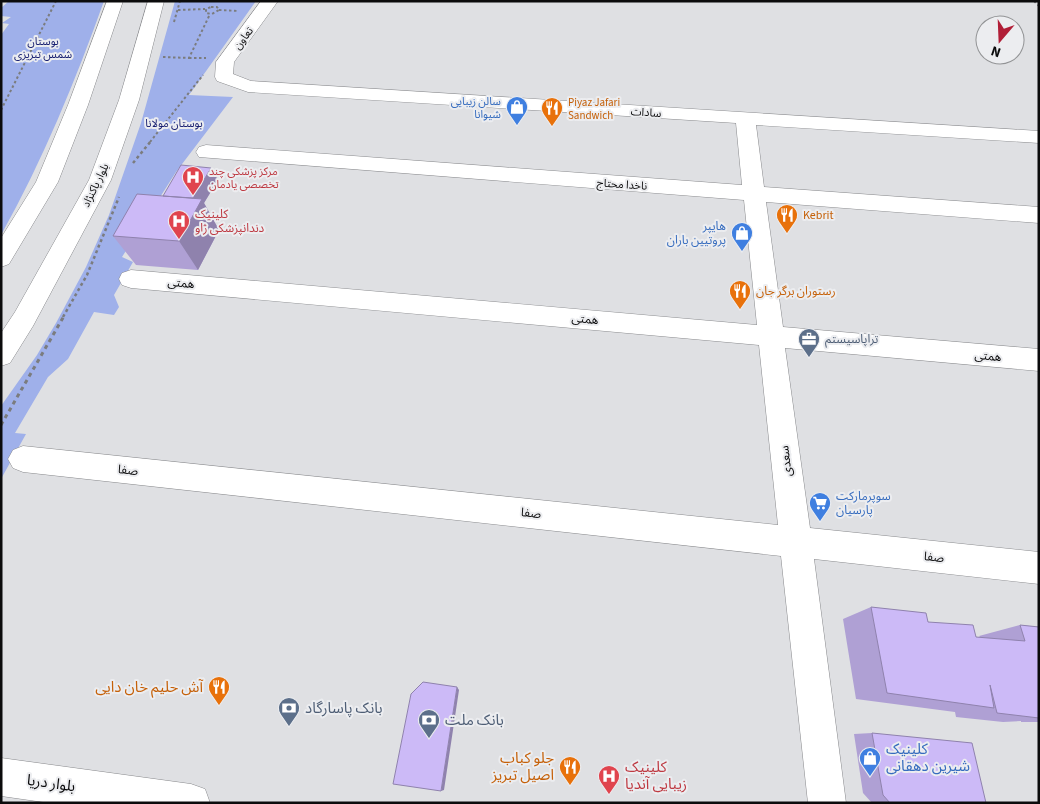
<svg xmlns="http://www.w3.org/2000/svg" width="1040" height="804" font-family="'Source Sans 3','Noto Sans Arabic',sans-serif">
	<rect width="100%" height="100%" fill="#dfe0e3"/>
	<path fill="#9fb0ea" d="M9 1H104C75 82 43 160 1 235V35L9 24 2 23 11 17 1 16V8Z
		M175 1H256L189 95 233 97 176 172 122 257 133 262 114 295 119 307 114 315 94 312 68 359 48 377 15 433 26 434 1 479V406L37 355 56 323 86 267 109 215 141 123Z"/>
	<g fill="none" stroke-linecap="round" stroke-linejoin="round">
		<g stroke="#88898c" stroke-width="1">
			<path id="minor" d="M261 1H278L234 62 233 74 251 81 1039 131V143L756 125 764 187 1039 207V223L766 202 783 327 1039 349V371L785 348 810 528 1039 552V584L814 559 846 803H808L781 556 23 472 13 468 8 459 13 450 23 446 778 525 759 345 131 288 122 285 119 279 122 273 131 270 757 325 744 200 199 157 196 152 199 147 206 145 742 185 736 123 248 92 217 81 215 77 216 62Z"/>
		</g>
		<g stroke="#88898c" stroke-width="1">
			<path id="major" d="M107 1H123L88 105 58 182 9 264 1 267V238L36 182 68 105Z
				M148 1H164L139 100 111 180 33 326 10 363 1 366V333L15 312 89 180 119 100Z
				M1 758 191 784 205 789 210 803H50L1 796Z"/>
		</g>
		<path stroke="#7b7c7e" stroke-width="2" stroke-dasharray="2.5 2.5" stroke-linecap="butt" d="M1034 1 1039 6
			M211 7H217L219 10 212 14 206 13V9Z
			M178 10 205 9
			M219 10 239 11
			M174 22 180 1
			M163 57 189 58 210 14
			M189 58H206
			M1 110 56 1
			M150 142 203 75"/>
		<path stroke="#7b7c7e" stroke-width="2.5" stroke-dasharray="3 3" stroke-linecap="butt" d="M133 163 151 141
			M63 317 87 275 119 197"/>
		<path stroke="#7b7c7e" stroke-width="3" stroke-dasharray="4 4" stroke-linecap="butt" d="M1 425 64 316"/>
		<use href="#minor" fill="#fff" fill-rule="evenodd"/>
		<use href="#major" fill="#fff" fill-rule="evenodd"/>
	</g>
	<path fill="#afa0d4" d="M218 180 204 203 219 230 198 270 136 265 113 236 163 196Z
		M871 607 928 622 976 637H980L979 636 1020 625 1039 627V722H1021V721L1003 722 956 717 955 712 856 699 843 619Z
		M872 733 986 803H872L863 793 854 734Z"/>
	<path fill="#8f82ad" d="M211 168 218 180 204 203 219 230 198 270 179 241 191 201Z
		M457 687 459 690 444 790 441 791Z"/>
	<path fill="#ccbaf7" stroke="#8f82ad" d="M181 165 211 168 193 198 163 196Z
		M137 194 202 199 179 241 113 236Z
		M871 607 926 613 928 622 973 625 976 637 1025 641 1020 625 1039 627V718L997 713 990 685 994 708 887 693Z
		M423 682 457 687 441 791 393 784 411 694Z
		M872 733 972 743 986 803H890L883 795Z"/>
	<defs>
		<g id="shop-pin" transform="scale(1.125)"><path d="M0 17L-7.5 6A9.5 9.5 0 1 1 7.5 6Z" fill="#3f7fe0" stroke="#ecedf0"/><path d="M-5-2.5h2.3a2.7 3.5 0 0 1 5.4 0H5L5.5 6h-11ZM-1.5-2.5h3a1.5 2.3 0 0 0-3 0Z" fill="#fff"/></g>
		<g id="restaurant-pin" transform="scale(1.125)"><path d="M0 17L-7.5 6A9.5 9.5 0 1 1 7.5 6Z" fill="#e8710a" stroke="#ecedf0"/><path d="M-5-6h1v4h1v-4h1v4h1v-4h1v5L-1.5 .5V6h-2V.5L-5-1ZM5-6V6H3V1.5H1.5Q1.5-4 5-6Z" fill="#fff"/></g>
		<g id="hospital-pin" transform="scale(1.125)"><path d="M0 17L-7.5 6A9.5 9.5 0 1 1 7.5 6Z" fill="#e0444e" stroke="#ecedf0"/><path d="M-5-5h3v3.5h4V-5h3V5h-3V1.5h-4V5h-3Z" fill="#fff"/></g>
		<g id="office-pin" transform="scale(1.125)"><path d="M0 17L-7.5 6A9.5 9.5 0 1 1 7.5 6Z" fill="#5c6f8a" stroke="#ecedf0"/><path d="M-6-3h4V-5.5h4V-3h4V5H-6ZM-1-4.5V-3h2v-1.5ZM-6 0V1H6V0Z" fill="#fff"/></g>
		<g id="supermarket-pin" transform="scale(1.125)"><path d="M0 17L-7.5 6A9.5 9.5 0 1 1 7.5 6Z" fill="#3f7fe0" stroke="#ecedf0"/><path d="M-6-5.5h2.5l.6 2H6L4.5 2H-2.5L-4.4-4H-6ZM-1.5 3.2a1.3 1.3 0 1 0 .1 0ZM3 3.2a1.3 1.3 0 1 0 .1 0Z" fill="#fff"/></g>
		<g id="bank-pin" transform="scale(1.125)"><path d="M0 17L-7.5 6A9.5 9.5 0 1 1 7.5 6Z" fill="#5c6f8a" stroke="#ecedf0"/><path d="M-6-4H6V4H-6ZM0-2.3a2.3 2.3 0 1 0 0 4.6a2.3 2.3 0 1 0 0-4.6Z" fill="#fff"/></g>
	</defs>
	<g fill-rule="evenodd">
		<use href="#shop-pin" x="517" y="107"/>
		<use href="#restaurant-pin" x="552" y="108"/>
		<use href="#hospital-pin" x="193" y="177"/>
		<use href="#restaurant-pin" x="787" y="215"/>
		<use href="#hospital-pin" x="179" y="221"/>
		<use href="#shop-pin" x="742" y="233"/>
		<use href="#restaurant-pin" x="740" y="291"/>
		<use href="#office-pin" x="809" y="339"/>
		<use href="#supermarket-pin" x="820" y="503"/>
		<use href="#restaurant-pin" x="219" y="687"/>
		<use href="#bank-pin" x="289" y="708"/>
		<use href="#bank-pin" x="429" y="720"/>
		<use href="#shop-pin" x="870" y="758"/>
		<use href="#restaurant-pin" x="570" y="767"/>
		<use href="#hospital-pin" x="609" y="776"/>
	</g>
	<g text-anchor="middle" stroke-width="4" stroke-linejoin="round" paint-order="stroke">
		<g font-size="11" fill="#0b0b0c" stroke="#ecedf0">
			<text transform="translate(243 38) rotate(-53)" y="4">تعاون</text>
			<text transform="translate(646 112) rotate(4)" y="4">سادات</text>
			<text transform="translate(622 184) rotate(4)" y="4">ناخدا محتاج</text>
			<text transform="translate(95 185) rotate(-64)" y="4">بلوار پاکنژاد</text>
		</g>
		<g font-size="11" fill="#192071" stroke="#ecedf0">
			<text x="43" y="45">بوستان<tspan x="43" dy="13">شمس تبریزی</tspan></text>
			<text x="174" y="127">بوستان مولانا</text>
		</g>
		<g font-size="11" fill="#366cbe" stroke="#ecedf0" text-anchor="end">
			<text x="501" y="105">سالن زیبایی<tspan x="501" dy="13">شیوانا</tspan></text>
		</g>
		<g font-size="11" fill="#c56008" stroke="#ecedf0" text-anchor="start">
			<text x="568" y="106">Piyaz Jafari<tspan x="568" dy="13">Sandwich</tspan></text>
		</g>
		<g font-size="11" fill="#be3a42" stroke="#ecedf0" text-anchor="start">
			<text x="209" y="175">مرکز پزشکی چند<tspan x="209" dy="13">تخصصی یادمان</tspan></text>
		</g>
		<g font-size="12" fill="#be3a42" stroke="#ecedf0" text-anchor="start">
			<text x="195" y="218">کلینیک<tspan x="195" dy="14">دندانپزشکی ژاو</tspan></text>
		</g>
		<g font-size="12" fill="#c56008" stroke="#ecedf0" text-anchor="start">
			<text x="803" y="219">Kebrit</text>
			<text x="756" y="295">رستوران برگر جان</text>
		</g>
		<g font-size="12" fill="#366cbe" stroke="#ecedf0" text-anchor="end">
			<text x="726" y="230">هایپر<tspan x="726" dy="14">پروتیین باران</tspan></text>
			<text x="836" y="500" text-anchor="start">سوپرمارکت<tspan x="836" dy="14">پارسیان</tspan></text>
		</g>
		<g font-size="12" fill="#0b0b0c" stroke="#ecedf0">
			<text transform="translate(181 283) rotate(5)" y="4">همتی</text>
			<text transform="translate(585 319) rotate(5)" y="4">همتی</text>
			<text transform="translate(988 356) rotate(5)" y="4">همتی</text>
			<text transform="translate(786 461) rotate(-97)" y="4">سعدی</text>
			<text transform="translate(128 470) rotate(6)" y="4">صفا</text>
			<text transform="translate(531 513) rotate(6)" y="4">صفا</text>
			<text transform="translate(934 557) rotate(6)" y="4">صفا</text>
		</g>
		<g font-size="12" fill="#4e5e75" stroke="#ecedf0" text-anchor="start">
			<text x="825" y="343">تراپاسیستم</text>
		</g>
		<g font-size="15" fill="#c56008" stroke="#ecedf0" text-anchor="end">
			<text x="203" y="692">آش حلیم خان دایی</text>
			<text x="554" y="763">جلو كباب<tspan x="554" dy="17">اصيل تبريز</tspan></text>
		</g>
		<g font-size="15" fill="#4e5e75" stroke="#ecedf0" text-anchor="start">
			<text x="305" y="713">بانک پاسارگاد</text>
			<text x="445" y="725">بانک ملت</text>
		</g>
		<g font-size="15" fill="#366cbe" stroke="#ecedf0" text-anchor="start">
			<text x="886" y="754">کلینیک<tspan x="886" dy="17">شیرین دهقانی</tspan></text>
		</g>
		<g font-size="15" fill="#be3a42" stroke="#ecedf0" text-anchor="start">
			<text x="625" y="772">کلینیک<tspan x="625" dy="17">زیبایی آندیا</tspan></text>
		</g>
		<g font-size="15" fill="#0b0b0c" stroke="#ecedf0">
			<text transform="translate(51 783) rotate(8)" y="5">بلوار دریا</text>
		</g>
	</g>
	<rect width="1040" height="804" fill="none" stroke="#0b0b0c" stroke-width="5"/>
	<g transform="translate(1000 40) rotate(199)"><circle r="24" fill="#ecedf0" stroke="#929395"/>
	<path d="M0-4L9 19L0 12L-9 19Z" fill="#b11e37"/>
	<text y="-8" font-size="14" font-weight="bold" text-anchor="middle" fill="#0b0b0c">N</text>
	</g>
</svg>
